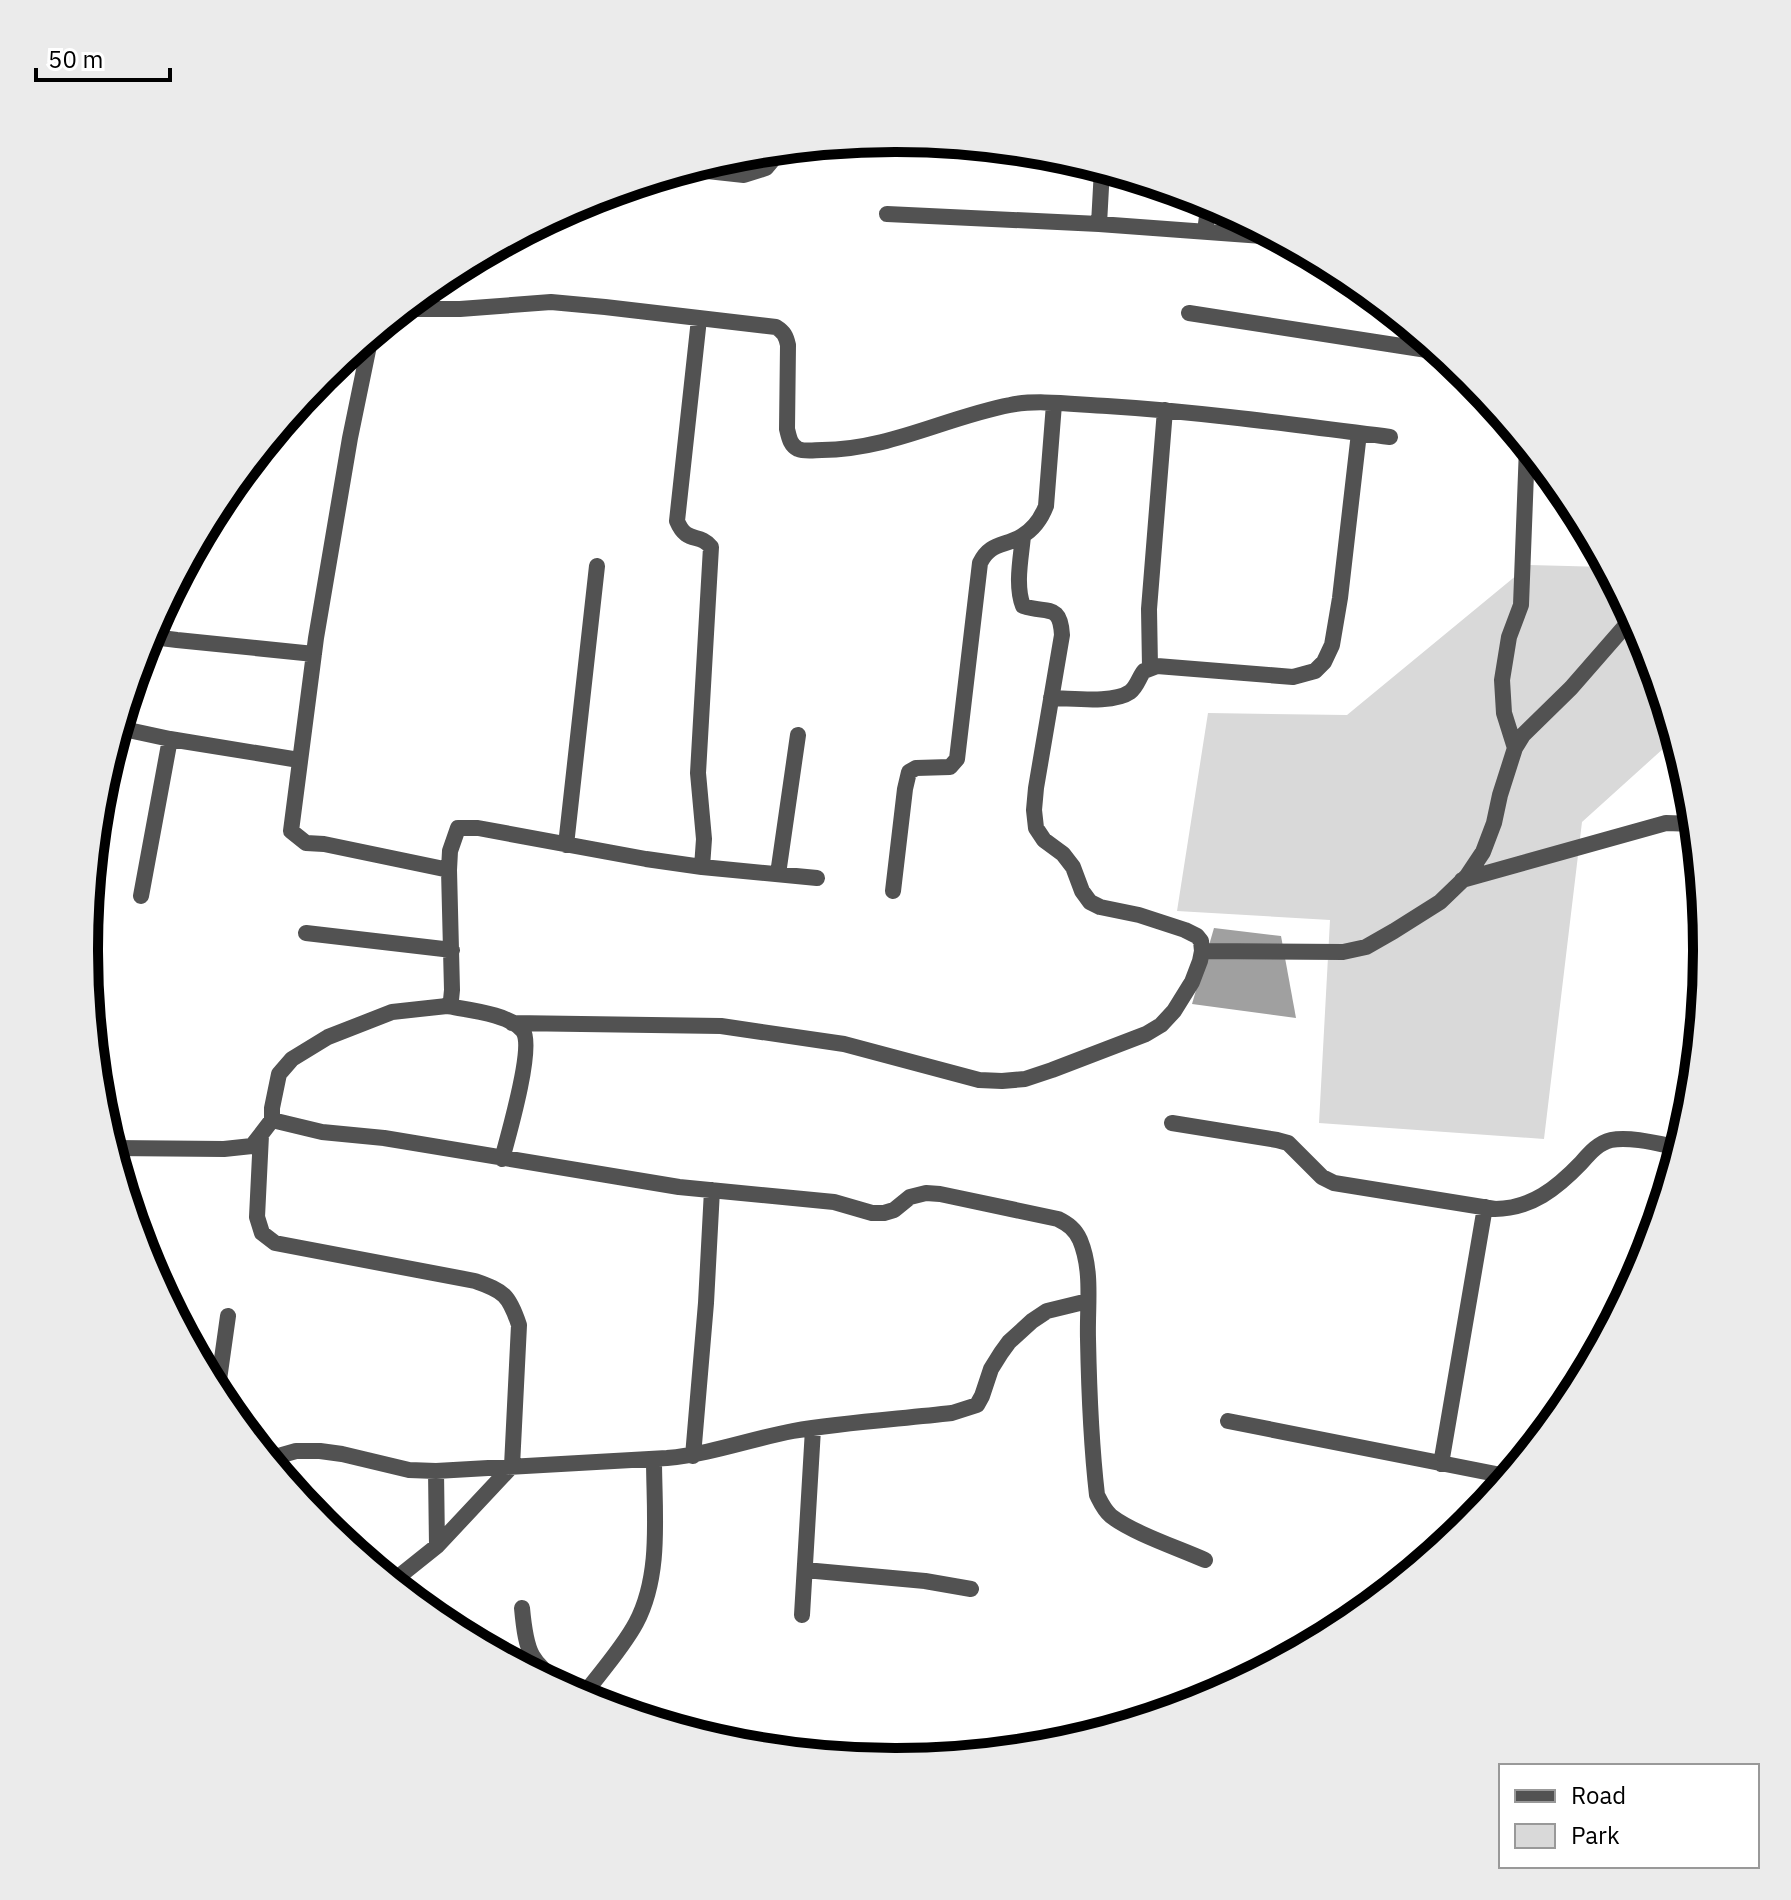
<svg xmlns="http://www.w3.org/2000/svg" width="1791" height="1900" font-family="'IBM Plex Sans',sans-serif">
	<rect width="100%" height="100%" fill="#fff"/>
	<path fill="#d9d9d9" d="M1529 565 1606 567 1645 640 1675 738 1582 822 1544 1139 1319 1123 1330 920 1177 911 1208 713 1347 715Z"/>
	<path fill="#a0a0a0" d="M1214 928 1281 936 1296 1018 1192 1004Z"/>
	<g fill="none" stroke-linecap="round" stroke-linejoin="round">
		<path stroke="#525252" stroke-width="16" d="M689 169 744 175 766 168 781 150
			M887 214 1099 224 1274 237
			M1099 224 1102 169
			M1205 231 1209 202
			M404 309H460L551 302 605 307 776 327C784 332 786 336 788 345L787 429C789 437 790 445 798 449 805 452 815 450 822 450 888 450 947 417 1010 405 1038 399 1079 405 1107 406 1202 412 1296 425 1390 437
			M1189 313 1440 352
			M699 319 677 521C687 545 699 532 711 547L698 773 704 839 702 867
			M371 336 350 438 316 638 291 831 306 843 324 844 449 870
			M150 631 161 638 177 640 314 654
			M1150 667 1149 609 1165 410
			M1051 698C1071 698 1113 704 1130 692 1137 687 1139 677 1144 671L1157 666 1293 677 1315 671 1324 662 1332 645 1340 598 1359 433
			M119 728 170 739 299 760
			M1515 748 1504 713 1502 680 1509 637 1521 605 1527 447
			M566 845 597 566
			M778 874 798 735
			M1462 880 1666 823 1695 824
			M893 891 905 789 909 772 916 768 950 767 957 759 980 563C990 542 1004 547 1022 536 1034 529 1041 519 1046 506L1054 404
			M141 896 170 739
			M306 933 452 950
			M1202 951 1343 952 1366 947 1394 931 1440 902 1467 876 1483 852 1494 823 1500 795 1515 748 1523 735 1571 688 1633 617
			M447 1006C468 1010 510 1014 523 1031 534 1047 508 1137 502 1159
			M512 1023 721 1026 844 1044 979 1080 1002 1081 1025 1079 1052 1070 1146 1034 1161 1025 1174 1011 1192 982 1200 961 1202 951 1201 941 1197 936 1185 930 1139 915 1100 907 1090 902 1082 891 1073 867 1063 854 1044 840 1036 828 1034 810 1036 788 1062 635C1060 603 1048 614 1023 606 1015 585 1021 558 1023 536
			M272 1120 322 1132 384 1138 679 1187 834 1202 872 1213H884L894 1210 910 1197 926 1193 940 1194 1058 1219C1068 1224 1075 1229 1080 1240 1093 1271 1087 1306 1088 1339 1089 1391 1091 1443 1097 1495 1101 1503 1104 1510 1111 1516 1133 1533 1178 1548 1205 1560
			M1172 1123 1277 1140 1288 1143 1322 1177 1334 1183 1495 1209C1531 1209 1557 1188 1581 1163 1589 1154 1598 1143 1611 1140 1630 1136 1660 1144 1680 1148
			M261 1135 257 1217 262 1233 275 1243 475 1281C504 1291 509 1295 519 1325L512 1466 437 1546 392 1582
			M112 1148 224 1149 252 1146 272 1120V1108L279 1074 292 1059 328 1037 392 1012 447 1006 451 1000 452 990 449 870 450 851 458 828H478L646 859 702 867 817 878
			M217 1394 228 1316
			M1228 1421 1501 1475
			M693 1456 706 1303 712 1190
			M268 1459 296 1451H320L342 1454 409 1470 436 1471 667 1458C711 1454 751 1439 793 1431 845 1422 900 1419 952 1413L977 1405 982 1396 991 1369 1001 1353 1009 1342 1032 1321 1047 1311 1088 1301
			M1441 1464 1485 1207
			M436 1471 437 1546
			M805 1570 925 1581 971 1589
			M522 1608C527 1663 533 1661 574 1694
			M802 1615 813 1429
			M581 1698C599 1674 622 1649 636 1623 662 1574 654 1513 654 1459"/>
	</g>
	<path d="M0 0H1791V1900H0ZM895 152H896A797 797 0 0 1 1693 949V951A797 797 0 0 1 896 1748H895A797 797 0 0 1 98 951V949A797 797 0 0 1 895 152Z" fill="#ebebeb" fill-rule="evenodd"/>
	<path fill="none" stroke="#000" stroke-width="10" d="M895 152H896A797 797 0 0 1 1693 949V951A797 797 0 0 1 896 1748H895A797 797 0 0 1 98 951V949A797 797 0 0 1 895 152Z"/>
	<rect x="1499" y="1764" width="260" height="104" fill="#ffffff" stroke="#999999" stroke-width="2"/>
	<rect x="1515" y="1790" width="40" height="12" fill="#525252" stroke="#999999" stroke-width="2"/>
	<text x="1571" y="1804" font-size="24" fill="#000000">Road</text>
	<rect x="1515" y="1824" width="40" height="24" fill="#d9d9d9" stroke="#999999" stroke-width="2"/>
	<text x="1571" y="1844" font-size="24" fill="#000000">Park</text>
	<path d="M36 68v12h134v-12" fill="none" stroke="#000000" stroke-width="4"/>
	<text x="48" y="68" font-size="24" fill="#000000" stroke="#ffffff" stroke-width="6" paint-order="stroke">50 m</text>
</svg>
